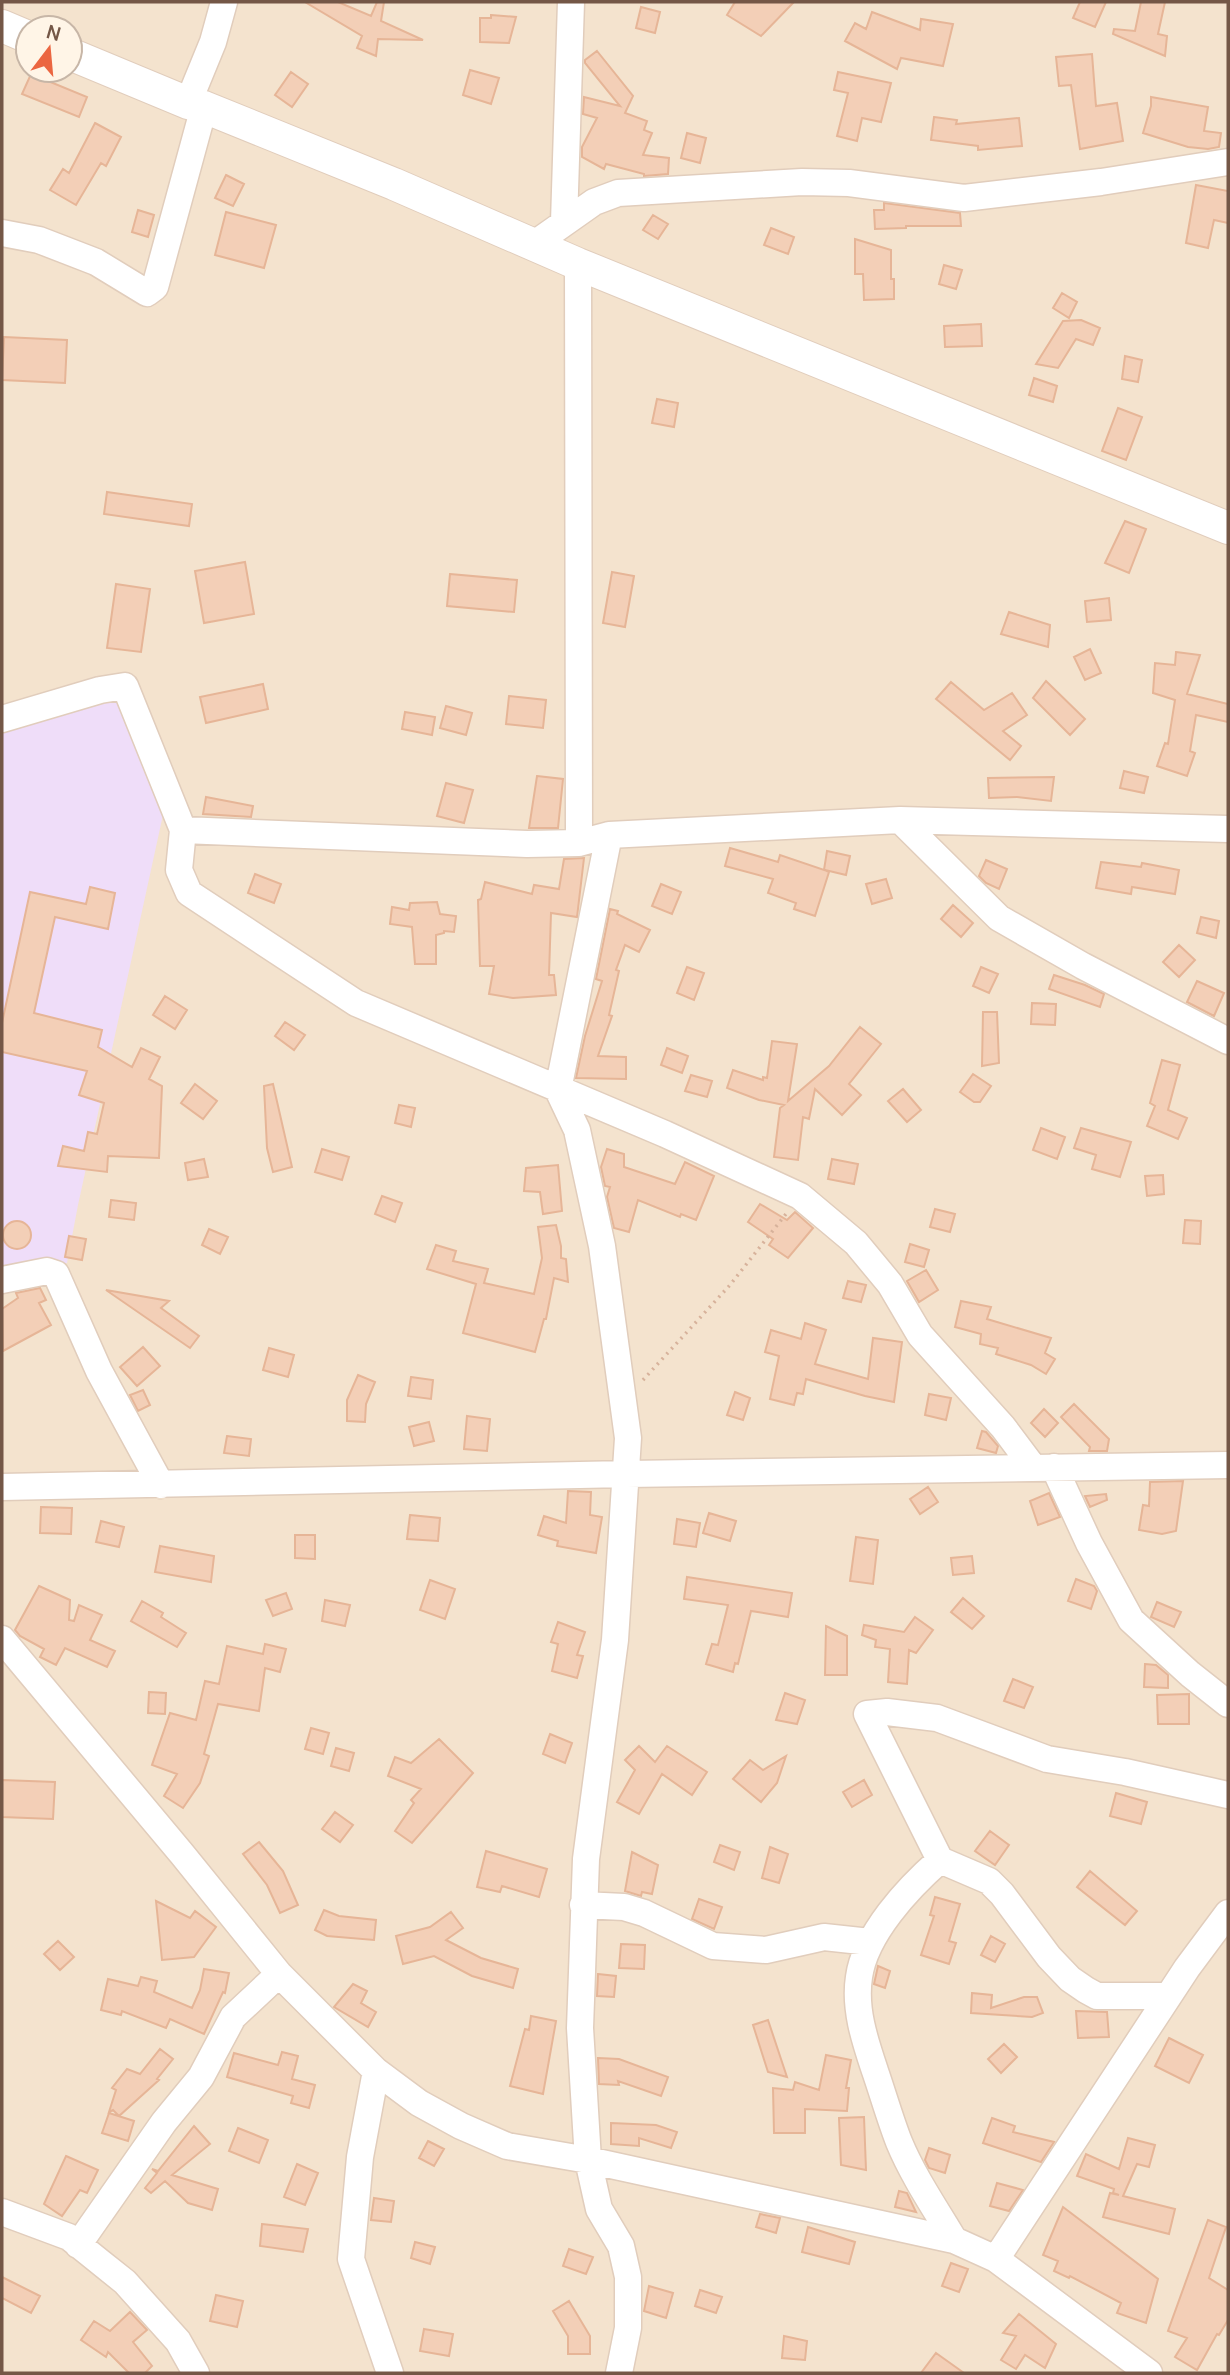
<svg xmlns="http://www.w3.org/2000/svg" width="1230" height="2375" font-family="Manrope,sans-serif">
	<rect width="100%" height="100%" fill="#fdf2e0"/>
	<path fill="#f4e3ce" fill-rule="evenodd" d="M2 2H1228V2373H2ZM28 28H70V70H28Z"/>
	<path fill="#efddf9" d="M119 696 166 801 78 1205 67 1263 2 1274V728Z"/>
	<path fill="#f3cfb7" stroke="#e6b597" stroke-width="2" d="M305 2H338L371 16 377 2H384L381 21 423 40 378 39 376 56 357 48 362 36Z
		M735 2H794L761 36 727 15Z
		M1080 2H1106L1095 27 1073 18Z
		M1141 2H1165L1158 34 1167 36 1165 56 1113 34 1114 29 1135 31Z
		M641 7 660 12 655 33 636 28Z
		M872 12 920 30 921 19 953 24 943 66 901 58 897 69 845 41 855 23 866 29Z
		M491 15 516 17 509 43 480 42V18H491Z
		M597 51 633 96 625 113 647 121 644 130 652 133 643 155 669 158 668 174 644 176V174L606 164 604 169 582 157V147L597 118 583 114 584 97 620 106 585 63V60Z
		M1092 54 1096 106 1117 103 1123 141 1080 149 1071 85 1059 86 1056 57Z
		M470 70 499 78 491 104 463 95Z
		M291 72 308 84 292 107 275 95Z
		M838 72 891 83 881 122 862 118 857 141 837 136 848 93 834 90Z
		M31 74 87 97 79 117 22 94Z
		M1151 97 1208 107 1204 131 1221 133 1219 147 1208 149 1188 147 1143 133 1151 106Z
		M934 117 957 120 956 124 1019 118 1022 146 978 150V146L931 140Z
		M95 123 121 137 106 166 101 163 76 205 50 190 63 169 69 173Z
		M687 133 706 138 700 163 681 158Z
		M226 175 244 184 233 206 215 198Z
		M1196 185 1228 191V223L1214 220 1208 248 1186 243Z
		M884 203 960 213 961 226H906V228L875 229 874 210H884Z
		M138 210 154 215 148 237 132 232Z
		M226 212 276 225 264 268 215 255Z
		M653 215 668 224 658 239 643 230Z
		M771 228 794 237 788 254 764 245Z
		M855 239 891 250V279H894V299L864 300 863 274H855Z
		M944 265 962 270 956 289 939 284Z
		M1062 293 1077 302 1069 318 1053 308Z
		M1081 320 1100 328 1093 345 1076 339 1058 368 1036 364 1063 321Z
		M981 324 982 346 945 347 944 326Z
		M4 337 67 340 65 383 2 380Z
		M1125 356 1142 360 1138 382 1122 379Z
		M1034 378 1057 386 1053 402 1029 395Z
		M657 399 678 403 674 427 652 423Z
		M1118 408 1142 417 1126 460 1102 451Z
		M107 492 192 504 189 526 104 514Z
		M1125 521 1146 529 1129 573 1105 563Z
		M245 562 254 614 204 623 195 571Z
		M612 572 634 576 625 627 603 623Z
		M450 574 517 580 514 612 447 606Z
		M116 584 150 589 141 652 107 648Z
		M1109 598 1111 620 1087 622 1085 601Z
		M1009 612 1050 625 1048 647 1001 634Z
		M1090 649 1101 673 1085 680 1074 657Z
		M1176 652 1200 655 1187 694 1228 704V722L1196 715 1190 751 1195 753 1187 776 1157 766 1165 743 1168 744 1175 700 1153 693 1155 663 1175 665Z
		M1046 681 1085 719 1070 735 1033 698Z
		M951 682 984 710 1012 693 1027 715 1003 731 1021 746 1010 760 936 699Z
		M263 684 268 709 206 723 200 697Z
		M509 696 546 700 543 728 506 724Z
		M446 706 472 713 466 735 440 728Z
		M405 712 435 717 432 735 402 729Z
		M1124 771 1148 777 1144 793 1120 788Z
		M537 776 563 779 558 828H529Z
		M1054 777 1051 801 1017 797 989 798 988 778Z
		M446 783 473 790 464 823 437 816Z
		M206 797 253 806 251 817 203 814Z
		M730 848 778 862 780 855 824 870 827 851 850 856 846 875 825 870 829 872 815 916 794 909 796 903 768 893 773 879 725 866Z
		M584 858 577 917 551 913 549 975H554L556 995 513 998 489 994 494 966H480L478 900 481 899 485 882 532 894 534 885 559 889 564 859Z
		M986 860 1007 869 999 889 986 883 979 876Z
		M1101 862 1141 867 1142 863 1179 870 1175 894 1132 887 1131 894 1096 888Z
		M255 874 281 884 274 903 248 893Z
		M886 879 892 898 872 904 866 884Z
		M661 884 681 892 672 914 652 906Z
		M90 887 115 893 108 929 55 917 34 1013 102 1030 98 1047 132 1067 141 1048 160 1057 149 1079 162 1086 159 1158 108 1156 107 1172 58 1166 63 1146 84 1151 88 1132 97 1134 104 1103 79 1095 87 1071 2 1052V1023L30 892 86 904Z
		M437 902 440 914 456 916 454 932 444 931V933L436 935V964H415L412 927 390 924 392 907 409 910 410 903Z
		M953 905 973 923 961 937 941 919Z
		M610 909 618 911 617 914 650 930 639 952 625 945 616 970 619 971 609 1015 612 1016 598 1056 626 1057V1079L576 1078 585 1036 602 981 596 979Z
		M1201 917 1219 921 1216 938 1197 933Z
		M1179 945 1195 960 1179 977 1163 962Z
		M687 967 704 973 694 1000 677 993Z
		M981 967 998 974 989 993 973 986Z
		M1054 975 1085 985 1104 994 1100 1007 1049 989Z
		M1197 981 1224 993 1214 1016 1187 1002Z
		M165 996 187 1010 175 1029 153 1015Z
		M1032 1003 1056 1004 1055 1025 1031 1024Z
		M983 1012H997L999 1063 982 1066Z
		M285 1022 305 1035 294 1050 275 1036Z
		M860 1027 881 1044 849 1084 861 1095 842 1115 815 1089 809 1119 803 1117 798 1160 774 1157 780 1108 784 1105 759 1100 727 1088 733 1070 763 1080V1077L767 1078 772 1041 797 1044 788 1101 829 1066Z
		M667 1048 688 1056 682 1073 661 1065Z
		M1162 1060 1180 1065 1168 1110 1187 1118 1178 1139 1147 1126 1155 1106 1150 1103Z
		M973 1074 991 1086 980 1102H974L960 1092Z
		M691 1075 712 1081 707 1097 685 1091Z
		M195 1084 217 1101 203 1119 181 1103Z
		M273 1084 292 1167 273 1172 267 1148 264 1086Z
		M903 1089 921 1110 907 1122 888 1101Z
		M399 1105 415 1108 411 1127 395 1123Z
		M1041 1128 1065 1137 1057 1159 1033 1150Z
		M1081 1128 1131 1142 1120 1177 1092 1169 1096 1155 1074 1148Z
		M322 1149 349 1157 342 1180 315 1172Z
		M607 1149 624 1154V1167L675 1184 685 1162 714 1176 696 1220 681 1214 680 1217 638 1200 629 1232 614 1228 607 1197 610 1187 605 1186 601 1167Z
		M204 1159 208 1177 188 1180 185 1163Z
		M832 1159 858 1164 854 1184 828 1179Z
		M558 1165 562 1211 543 1214 540 1192 524 1191 526 1168Z
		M1163 1175 1164 1194 1147 1196 1145 1176Z
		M382 1196 402 1203 395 1222 375 1214Z
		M111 1200 136 1203 134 1220 109 1217Z
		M760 1204 787 1220 795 1212 813 1228 788 1258 769 1245 773 1239 748 1222Z
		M935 1209 955 1214 950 1232 930 1227Z
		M1185 1220 1201 1221 1200 1244 1183 1243Z
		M3 1235a14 14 0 1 1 28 0a14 14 0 1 1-28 0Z
		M556 1225 561 1246V1258L566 1259 568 1282 554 1278 546 1319H544L535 1352 463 1333 476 1284 427 1269 436 1245 456 1251 453 1261 488 1269 484 1283 534 1294 542 1258 538 1227Z
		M209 1229 228 1237 220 1254 202 1245Z
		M69 1236 86 1239 82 1260 65 1257Z
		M910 1244 929 1250 924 1267 905 1262Z
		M926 1270 938 1290 919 1302 907 1281Z
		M848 1281 866 1285 861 1302 843 1298Z
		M40 1288 46 1300 39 1303 51 1325 3 1351 2 1309 18 1298 16 1293Z
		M106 1290 169 1301 161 1308 199 1336 190 1348Z
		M961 1301 991 1307 987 1319 1051 1338 1045 1353 1055 1359 1046 1374 1031 1365 996 1354 998 1348 980 1344 981 1334 955 1327Z
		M805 1323 826 1330 815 1364 868 1379 873 1338 902 1342 894 1402 865 1396 806 1379 803 1394 797 1393 794 1405 770 1399 779 1356 765 1352 771 1330 801 1339Z
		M143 1347 160 1366 137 1386 120 1367Z
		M269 1348 294 1355 288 1377 263 1370Z
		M358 1375 375 1382 366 1404 365 1422 347 1421V1400Z
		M411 1377 433 1380 431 1399 408 1396Z
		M143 1390 150 1405 138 1411 130 1395Z
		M735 1392 750 1398 743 1420 727 1415Z
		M929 1394 951 1398 946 1420 925 1415Z
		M1074 1404 1109 1439 1107 1451H1089L1090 1447 1061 1417Z
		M1044 1409 1058 1423 1045 1437 1031 1423Z
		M467 1416 490 1419 487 1451 464 1449Z
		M429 1422 434 1441 414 1446 409 1427Z
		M982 1431 986 1432 998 1446 996 1453 977 1448Z
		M227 1436 251 1439 249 1456 224 1453Z
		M1183 1481 1176 1531 1162 1534 1139 1530 1143 1505 1149 1506 1150 1482Z
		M928 1487 938 1502 920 1514 910 1499Z
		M568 1491 591 1492 590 1515 602 1517 596 1553 557 1546 558 1541 538 1535 544 1516 566 1523Z
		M1049 1493 1060 1517 1038 1525 1030 1501Z
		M1106 1494 1107 1500 1090 1507 1085 1496Z
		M41 1507 72 1508 71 1534 40 1533Z
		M709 1513 736 1521 730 1541 703 1533Z
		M410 1515 440 1518 438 1541 407 1539Z
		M677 1519 700 1523 696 1547 674 1544Z
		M101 1521 124 1527 119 1547 96 1542Z
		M295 1535H315V1559L295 1558Z
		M856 1537 878 1540 873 1584 850 1581Z
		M160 1546 214 1556 211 1582 155 1572Z
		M972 1556 974 1573 953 1575 951 1558Z
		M687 1577 792 1593 788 1617 751 1611 738 1664 735 1663 733 1672 706 1664 712 1644 718 1645 728 1605 684 1599Z
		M1076 1579 1094 1586 1097 1591 1091 1609 1068 1601Z
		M430 1580 455 1589 445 1619 420 1610Z
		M39 1586 70 1600 69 1620 74 1621 79 1605 102 1615 90 1640 115 1651 107 1667 65 1648 56 1665 40 1657 44 1649 20 1636 15 1630Z
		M286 1593 292 1609 273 1616 266 1600Z
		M963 1598 984 1616 972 1629 951 1612Z
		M325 1600 350 1605 345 1626 322 1621Z
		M142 1601 163 1613 161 1617 186 1633 177 1647 131 1621Z
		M1157 1602 1181 1612 1174 1627 1151 1617Z
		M915 1617 933 1630 916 1653 909 1650 907 1684 888 1682 890 1649 875 1647 876 1640 862 1635 864 1625 904 1632Z
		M558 1622 585 1632 577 1655 583 1656 577 1678 552 1671 558 1644 551 1642Z
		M826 1626 847 1636V1675H825Z
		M265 1644 286 1649 280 1672 265 1668 259 1711 218 1704 204 1754 209 1756 200 1783 183 1808 164 1796 177 1774 152 1765 170 1713 196 1720 205 1681 219 1684 227 1646 263 1654Z
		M1145 1664 1156 1665 1168 1675V1688L1144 1687Z
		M1013 1679 1033 1687 1024 1708 1004 1701Z
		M149 1692 166 1693 165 1714 148 1713Z
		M785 1693 805 1700 797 1724 776 1720Z
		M1189 1694V1724H1158L1157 1695Z
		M311 1728 329 1733 323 1754 305 1749Z
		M550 1734 572 1743 565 1763 543 1754Z
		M439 1739 473 1773 412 1843 395 1831 414 1803 411 1800 421 1789 388 1776 395 1757 411 1763Z
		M639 1746 655 1762 667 1746 707 1772 692 1795 662 1774 639 1814 617 1802 635 1770 625 1760Z
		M336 1748 354 1753 349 1771 331 1766Z
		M786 1756 777 1783 761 1802 733 1779 750 1760 763 1770Z
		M2 1780 55 1782 53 1819 2 1817Z
		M864 1780 872 1795 852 1807 843 1792Z
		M1116 1793 1147 1802 1141 1824 1110 1816Z
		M335 1812 353 1825 340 1842 322 1829Z
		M990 1831 1009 1845 995 1865 975 1851Z
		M259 1842 283 1871 298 1905 280 1913 267 1885 243 1854Z
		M720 1845 740 1852 734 1870 714 1862Z
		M770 1847 788 1854 779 1883 762 1878Z
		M486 1851 547 1869 539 1897 502 1886 500 1892 477 1887Z
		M632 1852 658 1865 652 1894 642 1892 641 1896 625 1891Z
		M1090 1871 1137 1911 1125 1925 1077 1887Z
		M935 1897 960 1904 949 1941 956 1943 949 1964 921 1955 934 1916 930 1915Z
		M699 1899 722 1907 714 1929 692 1919Z
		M156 1901 190 1918 195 1911 216 1927 194 1957 162 1960Z
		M324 1910 339 1916 376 1920 374 1940 327 1936 315 1930Z
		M451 1912 463 1928 446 1940 481 1958 518 1969 513 1988 472 1976 434 1956 403 1964 396 1936 430 1927Z
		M991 1936 1005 1944 995 1962 981 1955Z
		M58 1941 74 1957 60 1970 44 1954Z
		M621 1944 645 1945 644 1969 619 1968Z
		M878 1966 890 1971 885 1988 874 1984Z
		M204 1969 229 1973 225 1993 223 1992 204 2034 170 2019 166 2028 122 2011 121 2015 101 2010 108 1979 138 1986 141 1977 157 1981 154 1992 192 2008 200 1990Z
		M598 1974 616 1976 614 1997 597 1996Z
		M353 1984 367 1991 361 2003 376 2012 368 2027 334 2007Z
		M972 1993 992 1995 991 2008 1024 1997H1037L1043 2013 1032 2017 971 2013Z
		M1076 2011 1107 2012 1109 2037 1078 2038Z
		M531 2016 556 2021 543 2094 510 2086 525 2029 529 2030Z
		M768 2020 787 2077 768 2072 753 2025Z
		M1169 2038 1203 2055 1189 2083 1155 2066Z
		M1004 2044 1017 2057 1001 2073 988 2059Z
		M160 2049 173 2059 157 2079 159 2080 119 2116 113 2110 109 2112 116 2090 112 2088 127 2069 140 2074Z
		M282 2052 298 2056 292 2079 315 2085 309 2108 291 2103 293 2096 227 2077 234 2053 278 2065Z
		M826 2055 851 2060 846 2088H849L847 2111 805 2109V2133H774L773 2088 793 2090 795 2082 819 2090Z
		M598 2058 619 2059 668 2077 661 2096 618 2081 619 2085 599 2084Z
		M109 2113 134 2121 128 2141 102 2133Z
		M864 2117 866 2170 841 2165 839 2118Z
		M992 2118 1015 2126 1013 2132 1054 2142 1041 2162 983 2143Z
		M611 2123 656 2125 677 2132 671 2148 639 2138V2146L611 2144Z
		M194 2126 210 2144 172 2175 218 2189 212 2210 188 2203 165 2181 151 2193 145 2188 157 2173 152 2169 158 2171Z
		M238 2128 268 2140 259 2163 229 2151Z
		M1128 2138 1155 2145 1149 2167 1137 2164 1123 2196 1175 2209 1169 2234 1103 2217 1110 2193 1119 2195 1113 2193 1114 2189 1077 2176 1086 2154 1119 2169Z
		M428 2141 444 2149 434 2166 419 2158Z
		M929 2148 950 2155 945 2173 929 2168 925 2160Z
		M66 2156 98 2170 87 2193 80 2190 62 2216 44 2204Z
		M297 2164 318 2173 305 2205 284 2197Z
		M997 2183 1023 2190 1009 2211 990 2206Z
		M899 2191 907 2193 916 2212 895 2207Z
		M374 2198 394 2201 391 2222 371 2220Z
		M1063 2207 1158 2279 1146 2323 1117 2313 1121 2303 1070 2276 1069 2278 1054 2271 1058 2261 1043 2255Z
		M760 2214 780 2218 776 2233 756 2227Z
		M1208 2220 1226 2227 1209 2278 1228 2290V2320L1219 2335 1217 2334 1197 2370 1175 2357 1187 2338 1168 2331Z
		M262 2224 308 2229 303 2252 260 2246Z
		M808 2227 855 2242 849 2264 802 2252Z
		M415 2242 435 2247 430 2264 411 2258Z
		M569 2249 593 2257 586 2274 563 2266Z
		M951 2263 968 2269 959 2292 942 2286Z
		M2 2277 40 2296 31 2313 2 2298Z
		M649 2286 673 2293 666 2318 644 2311Z
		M700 2290 722 2297 716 2313 695 2306Z
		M216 2295 243 2301 237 2327 210 2321Z
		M569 2301 590 2336V2354H568V2336L553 2311Z
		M130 2312 147 2330 133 2342 152 2366 145 2373H129L108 2352 106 2357 81 2340 94 2321 110 2331Z
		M1019 2314 1056 2344 1045 2368 1025 2355 1016 2369 1001 2360 1016 2336 1003 2333Z
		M424 2329 453 2334 449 2356 420 2351Z
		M784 2336 807 2341 805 2360 782 2358Z
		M936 2353 964 2373H921Z"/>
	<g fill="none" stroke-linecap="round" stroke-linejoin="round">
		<g stroke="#e1cdbc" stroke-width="29">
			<path id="minor" d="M188 103 213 42 224 2
				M564 222 571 2
				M2 233 39 240 96 262 147 293 155 287 204 107
				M533 245 594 202 618 193 802 182 849 183 964 198 1101 182 1228 162
				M578 264 579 843
				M2 719 100 690 125 686 183 830 179 870 189 893 356 1003 665 1134 800 1196 856 1243 890 1284 920 1335 1003 1427 1033 1467
				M900 820 999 918 1083 966 1228 1041
				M183 830 527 844 579 843 609 835 900 820 1228 829
				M609 835 558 1090 577 1130 602 1246 628 1438 615 1640 586 1859 580 2028 588 2160 599 2209 621 2246 628 2277V2328L619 2373
				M2 1280 47 1271 56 1274 99 1371 161 1485
				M1054 1467 1089 1543 1131 1620 1190 1674 1228 1704
				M2 1487 627 1474 1228 1465
				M2 1639 182 1854 279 1974 376 2071 419 2103 461 2126 507 2146 588 2160 954 2240 996 2259 1149 2373
				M940 1860C908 1888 865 1934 859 1977 854 2009 865 2041 875 2071 883 2094 890 2119 899 2142 913 2176 935 2208 954 2240
				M583 1905 624 1907 644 1913 713 1946 766 1950 824 1937 870 1942
				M1168 1996H1097L1086 1990 1070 1979 1049 1957 1002 1894 989 1881 940 1860 867 1714 887 1712 937 1718 1047 1759 1125 1772 1228 1795
				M376 2071 360 2157 351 2259 390 2373
				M2 2212 69 2237 100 2262 125 2282 178 2341 196 2373
				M78 2245 164 2122 201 2077 233 2017 279 1974
				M996 2259 1187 1968 1228 1913"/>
		</g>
		<g stroke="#e1cdbc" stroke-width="34">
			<path id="tertiary" d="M2 26 28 37
				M70 54 188 103 204 107 394 184 578 264 1228 528"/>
		</g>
		<path stroke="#d7b29b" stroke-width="3.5" stroke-dasharray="2 5" stroke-linecap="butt" d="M643 1380 730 1285 786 1214"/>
		<use href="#minor" stroke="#fff" stroke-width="26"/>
		<use href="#tertiary" stroke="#fff" stroke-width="32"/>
	</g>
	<rect width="1230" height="2375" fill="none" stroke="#745747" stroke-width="7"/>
	<g transform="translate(49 49) rotate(16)"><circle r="33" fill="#fff5e7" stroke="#c7b6a7" stroke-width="2"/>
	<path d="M0-5L12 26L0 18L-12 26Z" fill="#eb6641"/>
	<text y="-10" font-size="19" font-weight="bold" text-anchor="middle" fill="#745747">N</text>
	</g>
</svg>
